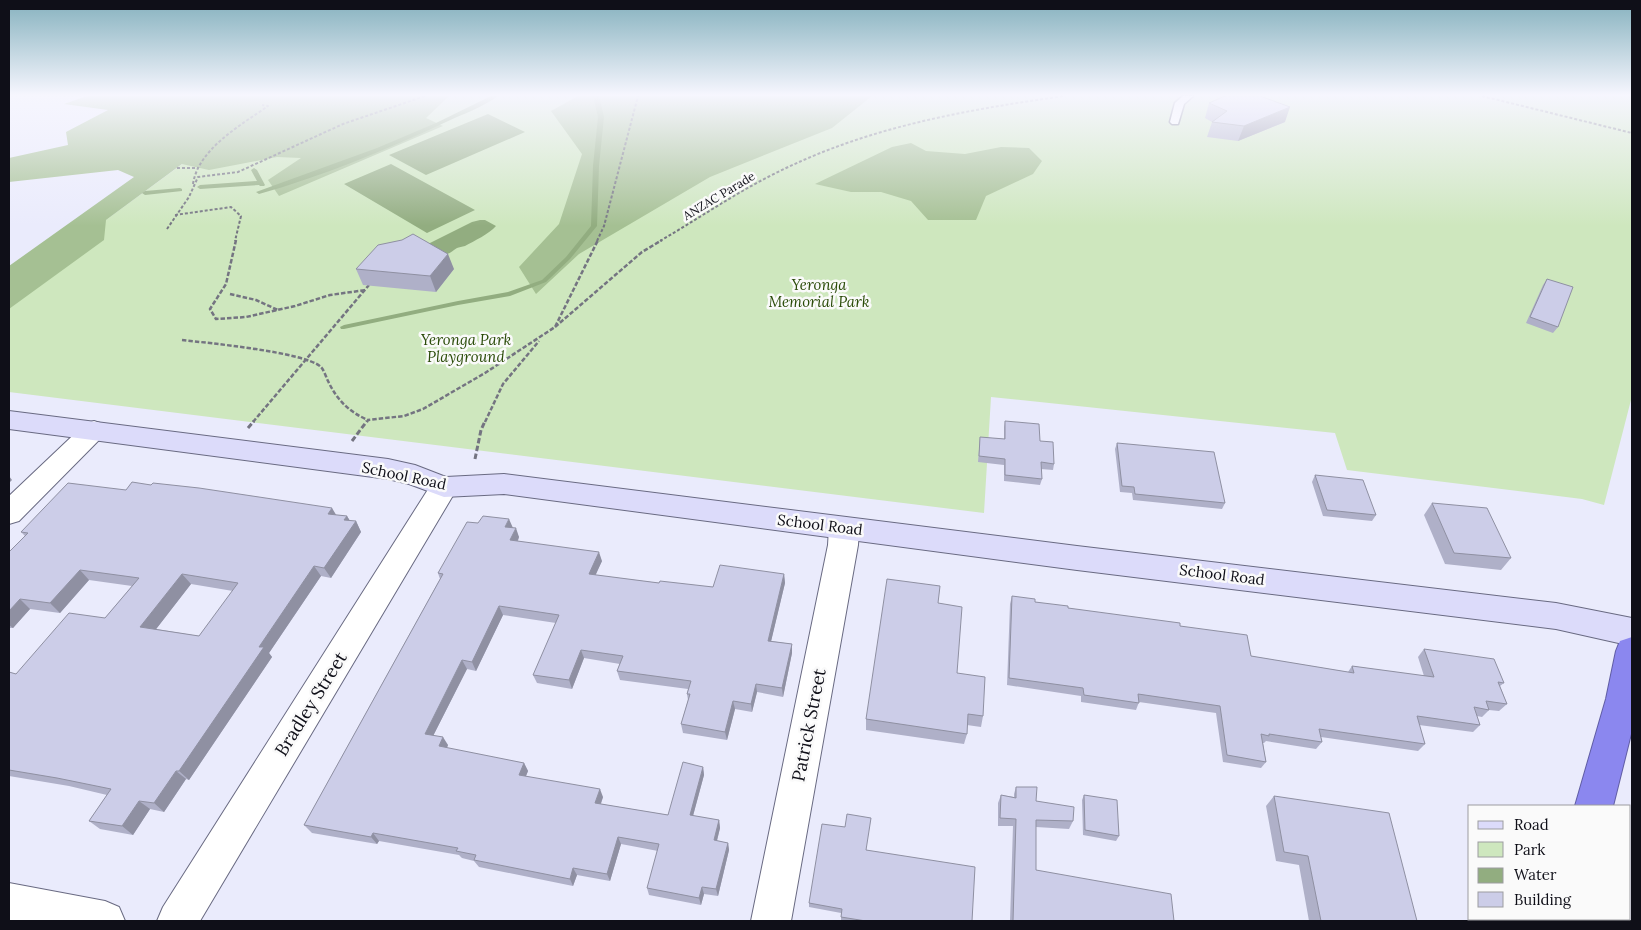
<svg xmlns="http://www.w3.org/2000/svg" width="1641" height="930" font-family="Lora,serif">
	<rect width="100%" height="100%" fill="#eaebfc"/>
	<path fill="#cee7be" d="M275 96H1632V396L1604 505 1582 499 1347 470 1335 433 991 397 984 513 9 392V291Z"/>
	<path fill="#a5c093" d="M87 96H449L426 118 443 126 279 196 268 180 301 158 277 157 209 170 182 164 106 220 104 240 9 309V266L134 177 118 170 9 182V158L68 145 66 132 108 110 64 104Z
		M578 96H872L832 128 710 177 579 254 536 294 519 267 559 224 582 154 551 111Z
		M911 143 926 151 965 154 1001 147 1029 148 1042 161 1033 174 986 196 976 220H928L911 201 881 192H851L815 184 892 147Z"/>
	<path fill="#92ad80" d="M488 114 525 132 426 175 389 155Z
		M391 164 475 210 427 233 344 184Z
		M480 220H485L496 226C489 234 474 241 465 246 462 247 459 247 457 248 453 250 451 253 447 254L428 244 472 222Z"/>
	<g fill="none" stroke-linecap="round" stroke-linejoin="round">
		<path fill="#92ad80" fill-rule="evenodd" d="M491 96H498C483 107 463 114 446 122 386 150 323 176 259 194L256 192 377 148 436 123Z
			M593 96H599L604 117 599 166 597 226 570 259 546 282 510 296 458 305 344 329H341L340 327 344 325 458 301 508 292 542 280 566 257 591 226 593 166 598 117Z
			M254 168 257 170 265 185 264 186H260L259 185 200 189 197 187 200 185 257 181 251 170Z
			M180 188 182 189V191L145 195 142 193 145 191Z"/>
		<g stroke="#696a82" stroke-width="3">
			<path id="lane" d="M1183 96H1193L1184 104 1178 124H1172L1170 122 1175 103Z"/>
		</g>
		<g stroke="#696a82" stroke-width="2">
			<path id="street" d="M94 421 103 424 107 430 103 436 19 521 9 524V496L85 424Z
				M444 477 454 480 458 487 200 921H157L163 907 434 480Z
				M844 517 854 520 859 528 858 545 791 921H751L828 545 829 528 834 520Z
				M9 883 105 901 119 907 125 921H9Z"/>
		</g>
		<g stroke="#696a82" stroke-width="2">
			<path id="secondary" d="M9 411 388 459 415 465 446 477 504 474 1077 546 1556 603 1632 618V646L1556 629 1077 570 504 494 444 497 409 484 388 479 9 429Z"/>
		</g>
		<g stroke="#605da4" stroke-width="2">
			<path id="highway" d="M1632 637V730L1613 806H1575L1606 699 1616 651 1620 641Z
				M1545 919H1585L1584 921H1544Z"/>
		</g>
		<path stroke="#747481" stroke-width="2" stroke-dasharray="3 2" stroke-linecap="butt" d="M1482 96 1632 133
			M177 168H198
			M193 184C198 149 241 125 268 106L262 105
			M175 215 231 207 241 216 235 241
			M167 229 189 197 198 177 238 172 343 124 425 96
			M597 241 604 226 638 96
			M660 241C696 220 731 196 768 177 862 128 960 111 1063 96"/>
		<path stroke="#747481" stroke-width="2.5" stroke-dasharray="4.5 2" stroke-linecap="butt" d="M236 240 226 284 210 309 216 319 246 317 295 306 330 295 366 290
			M230 294 256 300 278 310
			M555 327 642 252 662 240
			M182 340C208 343 305 352 321 367 324 370 326 377 328 381 337 400 349 412 368 420
			M253 422 369 285
			M367 422 368 420 404 416 423 409 485 373 555 327 598 240
			M485 422 503 384 539 341"/>
		<path stroke="#747481" stroke-width="3" stroke-dasharray="5.5 2.5" stroke-linecap="butt" d="M248 428 254 421
			M352 441 367 421
			M475 459 481 430 485 421"/>
		<use href="#lane" fill="#fff" fill-rule="evenodd"/>
		<use href="#street" fill="#fff" fill-rule="evenodd"/>
		<use href="#secondary" fill="#dcdbfa" fill-rule="evenodd"/>
		<use href="#highway" fill="#8b87ef" fill-rule="evenodd"/>
	</g>
	<path fill="#afb0c8" fill-rule="evenodd" d="M1209 103 1285 122 1238 141 1207 137 1212 122 1205 118Z
		M356 269H454L436 292 363 285Z
		M1547 279 1558 327 1553 333 1526 323 1543 285Z
		M1005 421 1040 441 1054 464 1053 470 1041 469 1042 479 1040 485 1004 481V465L978 462 980 437 1004 439V427Z
		M1117 443 1225 503 1222 509 1133 500 1132 493 1120 492 1115 449Z
		M1315 475 1376 515 1372 521 1323 516 1312 482Z
		M1432 503 1511 558 1501 570 1445 564 1424 515Z
		M336 515 347 516 350 521H356L361 532 331 578 321 576 269 653 272 657 226 725 189 780 186 779 164 812 150 809 133 835 100 829 89 821 107 795 69 786 9 776V672L16 674 105 618 132 586 89 580 60 613 30 609 13 628H9V552L25 536 21 532ZM191 584 233 591 199 636 156 629Z
		M478 523 512 528 519 537 518 541 602 561 595 575 659 583 713 587 784 574 785 583 771 641 792 644V653L783 697 757 692 752 712 735 709 727 740 683 733 681 724 688 700 687 694 688 689 620 680 617 671 620 664 584 658 572 689 537 683 533 675 556 623 503 615 476 671 467 669 433 736 448 745 447 748 524 763 528 771 526 776 603 797 601 804 668 815 703 767 704 775 693 816 719 820 720 828 717 841 728 843 729 850 718 896 704 894 701 905 649 895 647 888 658 851 621 844 610 881 577 875 573 886 479 867 474 861 462 858 459 855 379 841 377 844 312 833 304 825 440 579 438 573Z
		M1012 596 1035 602 1068 608 1180 626 1251 656 1348 672 1352 666 1424 676 1418 657 1424 649 1504 683 1500 686 1507 704 1499 711 1489 710 1482 717 1477 716 1480 725 1473 732 1419 725 1425 744 1418 751 1321 737 1322 742 1316 749 1266 741 1264 743H1263L1266 762 1261 768 1223 762 1216 713 1139 702 1136 710 1081 702V696L1007 685 1010 604Z
		M938 603 957 673 983 716 981 727 967 725V734L964 744 866 730V719Z
		M1016 787 1036 801 1073 821 1069 829 1036 827V870L1174 921H1010L1013 826H998V803L1001 795 1014 797V794Z
		M1084 795 1119 836 1116 841 1083 835 1082 800Z
		M1274 796 1417 921H1309L1299 865 1276 861 1266 806Z
		M867 850 972 921H841V913L809 907V903Z"/>
	<path fill="#8f90a2" d="M1290 107 1285 122 1238 141 1244 126Z
		M448 254 454 269 436 292 430 276Z
		M9 476 12 480 9 483Z
		M332 508 338 518 328 514Z
		M347 516 353 526 356 521 361 532 331 578 324 568 344 520Z
		M509 519 513 528 505 527Z
		M516 528 519 537 514 549 510 540Z
		M599 552 602 561 592 583 589 574Z
		M314 566 321 576 269 653 272 657 189 780 179 771 259 647Z
		M80 570 89 580 60 613 50 603Z
		M182 574 191 584 150 637 140 627Z
		M784 574 785 583 769 650 768 641Z
		M20 599 30 609 13 628 9 625V611Z
		M499 606 503 615 476 671 472 662Z
		M792 644V653L783 697 782 688Z
		M581 650 584 658 572 689 569 680Z
		M462 660 467 669 430 742 425 734Z
		M756 684 757 692 752 712 751 704Z
		M733 701 735 709 727 740 725 732Z
		M443 737 448 745 444 754 439 746Z
		M524 763 528 771 523 783 519 775Z
		M703 767 704 775 691 823 690 815Z
		M176 771 186 779 164 812 154 803Z
		M600 789 603 797 598 811 595 803Z
		M139 801 150 809 133 835 122 826Z
		M719 820 720 828 715 848 714 840Z
		M373 833 379 841 377 844 371 837Z
		M618 837 621 844 610 881 607 874Z
		M728 843 729 850 718 896 716 889Z
		M573 868 577 875 573 886 570 879Z
		M702 887 704 894 701 905 699 898Z"/>
	<path fill="#cccde8" stroke="#8f90a2" fill-rule="evenodd" d="M1225 96H1260L1290 107 1244 126 1212 122 1227 111 1209 103Z
		M413 234 448 254 430 276 356 269 378 245 402 240Z
		M1547 279 1573 287 1558 327 1530 317Z
		M1005 421 1039 424 1040 441 1053 442 1054 464 1041 462 1042 479 1005 475V459L979 456 980 437 1005 439Z
		M1117 443 1214 452 1225 503 1135 494 1134 487 1122 486Z
		M1315 475 1363 480 1376 515 1327 510Z
		M132 482 151 485 153 483 199 488 332 508 328 514 347 516 344 520 356 521 324 568 314 566 259 647H264L179 771H176L154 803 139 801 122 826 89 821 111 789 57 778 9 770V672L16 674 69 613 105 618 139 578 80 570 50 603 20 599 9 611V552L28 533 21 532 68 483 126 490ZM182 574 238 583 199 636 140 627Z
		M1432 503 1487 508 1511 558 1454 553Z
		M483 516 509 519 505 527 516 528 510 540 599 552 589 574 659 583 660 581 713 587 720 565 784 574 768 641 792 644 782 688 756 684 751 704 733 701 725 732 681 724 690 694H687L691 681 617 671 623 656 581 650 569 680 533 675 559 615 499 606 472 662 462 660 425 734 443 737 439 746 524 763 519 775 600 789 595 803 668 815 683 762 703 767 690 815 719 820 714 840 728 843 716 889 702 887 699 898 647 888 659 844 618 837 607 874 573 868 570 879 474 860 476 855 456 851 458 848 373 833 371 837 304 825 443 574 438 573 467 522 478 523Z
		M887 579 940 586 938 603 962 607 957 673 985 677 983 716 968 714 967 734 866 719Z
		M1012 596 1035 599V602L1068 606V608L1180 623V626L1247 635 1251 656 1354 673 1352 666 1434 677 1424 649 1494 659 1504 683 1498 682 1507 704 1486 701 1489 710 1474 707 1480 725 1417 716 1425 744 1319 729 1322 742 1269 734V736L1261 734 1266 762 1227 755 1220 706 1138 694 1139 703 1084 695 1083 688 1009 678Z
		M1016 787H1037L1036 801 1074 807 1073 821 1036 820V870L1171 894 1174 921H1013L1016 819 1000 818 1001 795 1016 798Z
		M1084 795 1117 800 1119 836 1085 830Z
		M1274 796 1389 813 1417 921H1321L1308 856 1284 852Z
		M847 814 871 818 866 850 975 867 972 921H866L841 917 842 909 809 903 822 824 845 827Z"/>
	<linearGradient id="sky" x2="0" y2="1"><stop stop-color="#85b1be"/><stop offset="0.42" stop-color="#f6f6fe"/><stop offset="1" stop-color="#f6f6fe" stop-opacity="0"/></linearGradient>
	<rect width="1641" height="226" fill="url(#sky)"/>
	<g text-anchor="middle" stroke-width="5" stroke-linejoin="round" paint-order="stroke">
		<g font-size="12" fill="#0f0f18" stroke="#fafafa">
			<text transform="translate(719 196) rotate(-31)" y="4">ANZAC Parade</text>
		</g>
		<g font-size="15" font-style="italic" fill="#2a4b08" stroke="#fafafa">
			<text x="819" y="290">Yeronga<tspan x="819" dy="17">Memorial Park</tspan></text>
			<text x="466" y="345">Yeronga Park<tspan x="466" dy="17">Playground</tspan></text>
		</g>
		<g font-size="15" fill="#0f0f18" stroke="#fafafa">
			<text transform="translate(404 476) rotate(12)" y="5">School Road</text>
			<text transform="translate(820 525) rotate(7)" y="5">School Road</text>
			<text transform="translate(1222 575) rotate(7)" y="5">School Road</text>
		</g>
		<g font-size="18" fill="#0f0f18" stroke="#fafafa">
			<text transform="translate(311 704) rotate(-58)" y="6">Bradley Street</text>
			<text transform="translate(809 725) rotate(-79)" y="6">Patrick Street</text>
		</g>
	</g>
	<rect width="1641" height="930" fill="none" stroke="#0f0f18" stroke-width="20"/>
	<rect x="1468" y="805" width="162" height="115" fill="#fafafa" stroke="#9c9ca0"/>
	<rect x="1478" y="821" width="25" height="8" fill="#dcdbfa" stroke="#9c9ca0"/>
	<text x="1514" y="830" font-size="15" fill="#0f0f18">Road</text>
	<rect x="1478" y="842" width="25" height="15" fill="#cee7be" stroke="#9c9ca0"/>
	<text x="1514" y="855" font-size="15" fill="#0f0f18">Park</text>
	<rect x="1478" y="868" width="25" height="15" fill="#92ad80" stroke="#9c9ca0"/>
	<text x="1514" y="880" font-size="15" fill="#0f0f18">Water</text>
	<rect x="1478" y="892" width="25" height="15" fill="#cccde8" stroke="#9c9ca0"/>
	<text x="1514" y="905" font-size="15" fill="#0f0f18">Building</text>
</svg>
